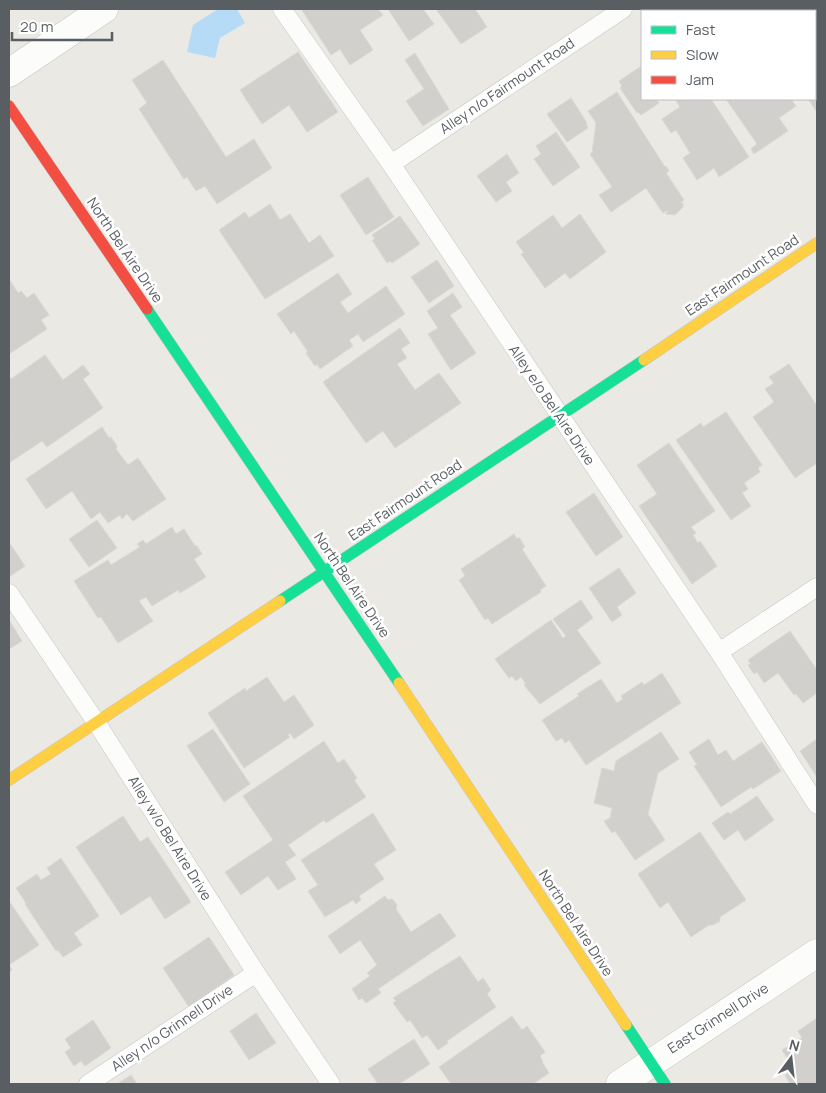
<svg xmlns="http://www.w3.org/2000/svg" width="826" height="1093" font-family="Manrope,sans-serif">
	<rect width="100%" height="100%" fill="#eae9e4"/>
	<path fill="#b6dbf7" d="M218 9H237L245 23 220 38 215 58 187 52 193 25Z"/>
	<path fill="#d1d0cd" stroke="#dad8d3" d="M305 9H378L383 15 360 30 373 50 350 65 340 49 331 55 302 10Z
		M388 9H423L434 24 409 41Z
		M436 9H475L487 27 461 44Z
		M706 9H748L744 11H708Z
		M800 9H817V72L815 74V11H802Z
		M298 52 338 112 307 132 289 105 262 124 240 90Z
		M415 53 449 109 423 126 406 101 424 89 405 60Z
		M163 60 226 157 254 139 272 168 217 204 205 186 196 191 187 177 184 179 139 109 147 103 132 80Z
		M640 67 642 69V99H656L659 103 641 115 638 112 637 113 620 88 622 86 619 81Z
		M817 89V112L808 99H815V90Z
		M617 92 665 167 666 166 669 171 666 173 684 200 680 203H683V207L675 215 666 214 668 210 663 213 646 188 611 212 599 195 612 187 590 154 592 153 596 123 588 111Z
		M571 98 587 123 586 124 588 128 567 142 547 114Z
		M675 99H711L749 157 719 177 714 168 697 180 683 158 690 153 676 130 671 133 662 119 680 107Z
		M726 99H791L796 106 779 118 788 131 754 154 751 149 757 144Z
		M556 132 580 167 553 186 534 159 541 154 536 146Z
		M507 154 519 173 506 182 512 191 496 202 477 176Z
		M368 177 394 217 366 235 340 195Z
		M270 204 280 220 290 214 309 243 320 235 334 256 265 299 219 230 245 212 249 218Z
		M580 214 606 252 570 279 565 273 545 288 521 254 524 253 516 242 553 215 562 228Z
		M400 216 420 244 392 263 390 261 387 263 372 240 375 239 372 235Z
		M437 260 454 286 429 303 411 277Z
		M338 273 352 294 340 302 348 313 386 286 405 314 363 342 358 334 349 340 353 346 320 369 317 364 315 366 306 353 308 352 294 331 291 334 277 314Z
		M9 279 18 293 21 291 27 298 34 293 49 315 41 320 47 329 9 354Z
		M453 293 462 307 450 315 476 353 451 370 428 334 438 328 427 311Z
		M400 328 410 343 401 349 407 358 397 364 415 390 439 373 461 403 395 448 383 431 366 443 323 382Z
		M45 355 63 380 83 365 90 374 83 379 103 408 47 447 42 441 9 463V440L11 438 9 435V376L11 379Z
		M789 364 817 406V463L795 478 753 417 774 402 765 389 774 383 769 377Z
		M726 412 762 465 758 468 760 472 744 483 748 489 742 493 751 506 731 520 676 440 701 423 703 427Z
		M102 427 109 438 111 437 117 446 116 449 128 465 138 458 166 499 133 521 127 514 122 519 120 515 108 523 100 512 91 519 72 491 46 509 26 479Z
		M669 443 715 511 691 527 696 533 693 535 698 543 700 541 717 566 692 584 639 506 657 494 637 465Z
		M594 493 623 537 596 556 566 512Z
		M97 520 117 548 89 567 69 539Z
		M172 527 176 534 184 529 195 546 196 545 202 554 194 559 206 577 180 593 178 590 152 606 146 597 139 601 153 621 118 643 101 617 98 618 74 581 108 560 111 565 140 547 137 544 143 540 146 544Z
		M514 534 517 539 519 537 525 547 522 549 546 586 540 590 541 592 492 624 488 618 485 620 459 580 465 576 461 569Z
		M9 542 25 566 9 577Z
		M619 568 636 593 617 607 622 615 612 622 589 588Z
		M581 600 593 618 577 630 601 663 540 704 524 685 526 684 521 677 516 681 512 676 509 678 495 659 551 620 563 638 566 636 553 619Z
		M9 620 22 641 9 649Z
		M790 631 817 670V693L803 703 796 694 794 695 778 673 764 683 757 672 754 674 748 665 751 664 748 660Z
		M662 673 681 703 586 765 569 740 565 743 562 738 556 741 542 720 579 696 577 694 601 679 617 703 623 699 621 696 642 682 644 685Z
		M267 677 284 702 294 695 314 725 294 739 290 733 288 735 290 737 244 768 208 713 245 688 246 691Z
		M213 729 250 784 224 802 187 746Z
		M661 732 679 759 658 773 648 814 665 840 635 860 615 831 612 833 604 821 610 818 612 808 594 803 602 768 614 771 616 761Z
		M709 739 718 755 726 750 733 761 762 742 781 771 753 789 751 787 721 807 694 766 697 765 689 752Z
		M817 739V777L800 751Z
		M324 741 338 763 344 759 357 778 354 780 366 797 326 823 324 820 288 845 296 855 285 862 296 879 278 890 268 876 241 895 225 872 273 840 243 796Z
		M757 796 774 820 745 841 738 830 724 840 712 823 728 812 730 814Z
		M373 813 396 850 374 864 384 879 359 896 361 900 356 904 353 900 325 917 308 891 318 885 301 860Z
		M123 816 140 842 148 837 191 902 165 919 150 896 121 915 76 847Z
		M700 832 746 900 720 917V921L713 925H709L691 937 668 902 660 908 638 874Z
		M61 858 99 916 74 933 82 945 63 957 58 950 56 951 25 904 26 903 16 888 37 874 41 880 51 874 47 868Z
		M385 896 388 900 392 899 397 905 396 909 411 932 440 913 456 936 378 989 381 993 366 1003 362 998 359 1000 352 989 370 976 367 973 377 965 360 940 340 954 328 936Z
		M9 901 39 945 9 965 12 970 9 972Z
		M209 937 234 975 189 1007 163 968Z
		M460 956 478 982 483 978 491 990 487 994 496 1007 447 1041 448 1043 438 1050 427 1035 422 1038 410 1020 407 1022 393 1003 396 1001 393 998Z
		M256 1013 276 1043 249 1060 230 1031Z
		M512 1016 522 1030 527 1026 545 1052 540 1056 543 1062H542L549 1073 533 1084H451L439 1067Z
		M817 1018V1084H790L785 1075 794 1069 782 1050 802 1038 798 1031Z
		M93 1020 111 1048 85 1066 81 1061 74 1066 65 1052 71 1048 65 1039Z
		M414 1039 430 1064 399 1084H378L368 1069Z
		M131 1075 137 1084H117Z"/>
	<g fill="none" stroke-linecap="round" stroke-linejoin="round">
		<g stroke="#c6c6c5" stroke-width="19">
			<path id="lane" d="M282 9 391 164 719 652 817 805
				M391 164 623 9
				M9 593 96 722 256 973 331 1084
				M719 652 817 587
				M88 1084 256 973"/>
		</g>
		<g stroke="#c6c6c5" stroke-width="29">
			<path id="street" d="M9 73 104 9
				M620 1084 817 953"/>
		</g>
		<g stroke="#c5c6c5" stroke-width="12">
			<path id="fast" d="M147 309 399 683
				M280 601 644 360
				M626 1025 665 1084"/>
		</g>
		<g stroke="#c5c6c5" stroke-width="12">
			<path id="slow" d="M644 360 817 243
				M399 683 626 1025
				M9 780 280 601"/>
		</g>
		<g stroke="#c5c6c5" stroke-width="12">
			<path id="jam" d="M9 106 147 309"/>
		</g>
		<use href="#lane" stroke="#fcfcfb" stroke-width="18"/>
		<use href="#street" stroke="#fcfcfb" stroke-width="28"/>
		<use href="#fast" stroke="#16e098" stroke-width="11"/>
		<use href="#slow" stroke="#ffcf43" stroke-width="11"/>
		<use href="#jam" stroke="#f24e42" stroke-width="11"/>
	</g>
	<g text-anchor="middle" stroke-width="5" stroke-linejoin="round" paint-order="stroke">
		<g font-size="14" fill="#595e63" stroke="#fff">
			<text transform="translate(507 86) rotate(-34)" y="5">Alley n/o Fairmount Road</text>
			<text transform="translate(125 250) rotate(56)" y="5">North Bel Aire Drive</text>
			<text transform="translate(742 275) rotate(-34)" y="5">East Fairmount Road</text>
			<text transform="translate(552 405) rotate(56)" y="5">Alley e/o Bel Aire Drive</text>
			<text transform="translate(405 500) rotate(-34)" y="5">East Fairmount Road</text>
			<text transform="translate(352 585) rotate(56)" y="5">North Bel Aire Drive</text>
			<text transform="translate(170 838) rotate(58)" y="5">Alley w/o Bel Aire Drive</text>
			<text transform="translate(576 923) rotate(57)" y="5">North Bel Aire Drive</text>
			<text transform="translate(718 1018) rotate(-33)" y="5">East Grinnell Drive</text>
			<text transform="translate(172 1028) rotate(-34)" y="5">Alley n/o Grinnell Drive</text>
		</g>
	</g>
	<rect width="826" height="1093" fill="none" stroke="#595e63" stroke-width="20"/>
	<rect x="641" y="10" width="175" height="90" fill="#ffffff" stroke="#bdbfc1"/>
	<rect x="651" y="26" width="25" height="8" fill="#16e098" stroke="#bdbfc1"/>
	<text x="686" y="35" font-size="15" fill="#595e63">Fast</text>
	<rect x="651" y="51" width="25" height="8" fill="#ffcf43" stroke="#bdbfc1"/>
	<text x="686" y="60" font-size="15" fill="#595e63">Slow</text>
	<rect x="651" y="76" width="25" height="8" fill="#f24e42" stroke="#bdbfc1"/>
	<text x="686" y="85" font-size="15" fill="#595e63">Jam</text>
	<g transform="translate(791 1058) rotate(15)" stroke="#ffffff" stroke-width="4" paint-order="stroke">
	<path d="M0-4L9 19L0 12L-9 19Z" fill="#595e63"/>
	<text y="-8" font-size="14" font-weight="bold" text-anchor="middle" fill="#595e63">N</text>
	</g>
	<path d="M12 32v8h100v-8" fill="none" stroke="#595e63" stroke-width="2.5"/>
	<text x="20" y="32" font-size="15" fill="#595e63" stroke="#ffffff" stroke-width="4" paint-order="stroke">20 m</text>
</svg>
